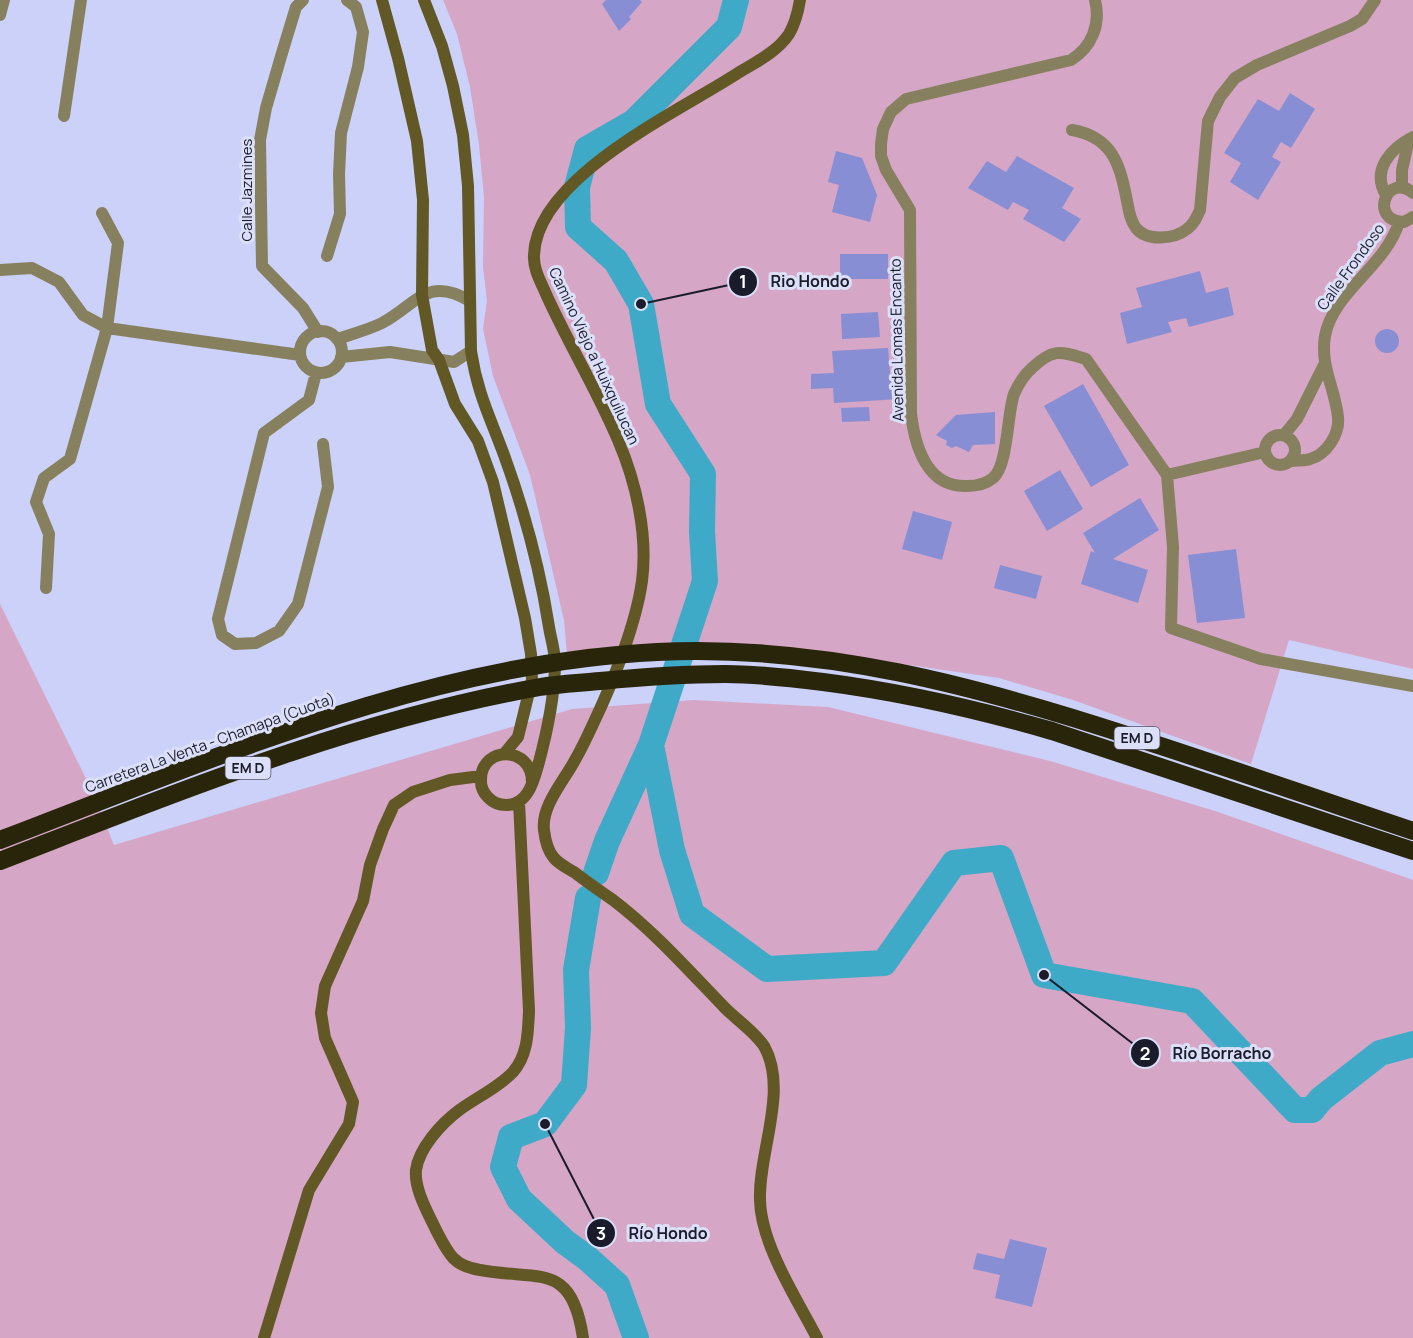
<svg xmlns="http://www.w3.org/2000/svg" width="1413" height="1338" font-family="Manrope,sans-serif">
	<rect width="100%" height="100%" fill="#cbd1f9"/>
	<path fill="#d6a6c6" d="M443 0H1413V669L1289 640 1251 764 1073 700 999 678 909 665 843 659 567 654 564 620 530 475 493 376 483 329 487 301 483 267 484 197 479 145 470 87 457 34Z
		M0 604 94 795 114 845 572 709 694 700 828 707 1050 761 1215 811 1413 880V1338H0Z"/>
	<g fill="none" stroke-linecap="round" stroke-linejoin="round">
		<path stroke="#3faac7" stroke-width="26" d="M651 745 672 850 692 914 767 969 884 963 954 863 1001 858 1044 975 1192 1001 1295 1110H1312L1321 1099 1380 1053 1413 1044
			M596 873 607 841 651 745 705 581 702 532 703 474 658 404 641 304 616 261 578 227 577 187 587 149 634 122 729 27 736 0
			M588 898 576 970 578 1028 574 1085 545 1124 511 1137 503 1167 519 1199 565 1242 587 1258 617 1285 636 1338"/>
	</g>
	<path fill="#878ed4" d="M606 0H640L642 2 629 17 631 19 619 31 602 4Z
		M1290 93 1315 109 1291 148 1281 142 1272 157 1281 162 1258 200 1230 182 1241 163 1224 153 1258 99 1279 111Z
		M836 151 862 158 877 195 870 222 832 212 839 185 828 182Z
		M1017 156 1074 188 1062 208 1081 219 1064 242 1023 219 1029 210 1013 202 1008 210 968 188 987 161 1006 172Z
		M840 254H888V279H840Z
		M1200 271 1206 293 1228 287 1234 315 1189 327 1186 318 1168 322 1172 332 1127 344 1120 313 1142 307 1136 288Z
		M878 312 880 337 842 339 841 314Z
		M1375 341a12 12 0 1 1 24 0a12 12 0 1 1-24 0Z
		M888 348 891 385 899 384 900 399 834 403 833 388 811 389V374L834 373 832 351Z
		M1083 384 1129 465 1091 487 1044 406Z
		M869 407 870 421 842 422 841 408Z
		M995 412V444L973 445 969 452 956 446 952 448 946 445 947 441 936 435 956 415Z
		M1060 470 1083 509 1047 531 1024 491Z
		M1140 498 1159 530 1113 559 1148 570 1138 603 1081 584 1091 551 1095 553 1083 533Z
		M913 511 952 522 942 560 902 549Z
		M1236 549 1245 618 1197 623 1188 555Z
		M1000 565 1042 576 1036 599 994 588Z
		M1010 1239 1047 1248 1032 1307 995 1298 1000 1275 973 1269 977 1253 1004 1259Z"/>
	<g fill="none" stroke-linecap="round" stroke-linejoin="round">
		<path stroke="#86805f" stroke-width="12" d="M303 0 296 7 282 53 266 108 260 140 262 266 303 308 318 332
			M1095 0C1101 24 1092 47 1071 60L906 99 891 112 883 129 881 144V156L886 170 910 210 911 414C915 446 927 488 967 486 975 486 986 484 993 478 1008 466 1007 414 1014 394 1018 385 1025 374 1032 368 1053 348 1060 351 1086 359L1167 475 1173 547 1171 628 1261 659 1413 686
			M0 15 4 0
			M64 116 81 0
			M1072 130C1113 137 1120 165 1127 201 1129 211 1130 220 1136 228 1147 242 1175 239 1187 229 1194 224 1197 217 1200 210L1208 121 1220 97 1235 78 1257 65 1350 26 1362 19 1375 0
			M1402 187V170L1409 139
			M1413 193C1387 171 1368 221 1404 222L1413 217
			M1386 195C1371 170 1391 148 1413 137
			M327 256 340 214 339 174 341 133 358 67 363 32 356 7 347 0
			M0 270 32 268 59 282 83 315 107 328 300 355
			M300 352a21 21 0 1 1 42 0a21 21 0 1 1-42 0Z
			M337 339C352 334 368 330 382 323 416 305 427 275 470 301
			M341 357 390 352 454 362 471 351
			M316 373 309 400 264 433 218 619 222 635 235 644 256 643 279 631 298 604 328 487 323 444
			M1265 450a15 15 0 1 1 30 0a15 15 0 1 1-30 0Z
			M1284 435 1297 419 1324 365
			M1291 461C1297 460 1304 461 1310 459 1326 455 1340 434 1338 417 1335 388 1320 367 1325 336 1333 292 1386 266 1399 222
			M1167 475 1265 452
			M46 588 49 534 36 502 44 478 70 459 107 328 118 243 102 213"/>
		<path stroke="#615825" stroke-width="12" d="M382 0 398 58 417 141 423 200 422 295 432 350 439 360 455 404 478 441 493 482 525 618 531 654 532 680 518 737 504 754
			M424 0 442 46 453 86 463 135 468 186 471 351C477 392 490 417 504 455 524 510 540 569 549 627 551 640 556 654 555 667 554 699 547 732 539 762 534 779 529 805 506 805 492 805 480 793 481 779 482 745 532 746 532 782
			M800 0C798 12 795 24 789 34 777 52 756 62 738 73 680 111 536 177 534 255 533 269 541 282 546 294 568 343 597 390 618 440 636 482 648 534 642 581 636 624 613 682 594 722 588 735 582 748 575 760 564 781 541 806 544 830 545 839 548 851 554 858 559 864 567 868 574 872 587 882 600 891 613 900 655 932 689 971 725 1008 738 1021 754 1031 764 1046 789 1090 758 1153 760 1200 761 1245 797 1299 817 1338
			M519 802 529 1011C528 1032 528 1055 513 1072 498 1088 475 1098 458 1111 441 1124 419 1148 416 1170 414 1189 428 1213 436 1230 448 1253 453 1266 480 1270 539 1281 572 1261 583 1338
			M264 1338 309 1190 349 1124 353 1102 325 1038 321 1013 325 986 363 901 370 865 383 829 394 805 413 792 450 780 481 776"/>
		<path stroke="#29250b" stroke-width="18" d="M0 840C211 760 428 663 657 652 822 644 977 686 1133 737 1227 767 1320 800 1413 831
			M0 861C176 793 353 720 540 687 559 684 580 683 600 681 641 677 683 674 725 674 757 674 791 678 823 682 901 692 976 709 1052 731L1413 851"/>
	</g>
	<g text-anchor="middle" stroke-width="6" stroke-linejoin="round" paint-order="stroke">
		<g fill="#dbdff8" stroke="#555668" stroke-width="1.5">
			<rect x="1114.5" y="727" width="45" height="22" rx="4.5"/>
			<rect x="225.5" y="757" width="45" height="22" rx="4.5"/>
		</g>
		<g font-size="14" font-weight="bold" fill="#1b1c2b">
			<text x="1137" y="743">EM D</text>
			<text x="248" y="773">EM D</text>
		</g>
		<g font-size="15" fill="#1b1c2b" stroke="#dbdff8">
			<text transform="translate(247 190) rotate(-90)" y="5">Calle Jazmines</text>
			<text transform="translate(1351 267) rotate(-54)" y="5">Calle Frondoso</text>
			<text transform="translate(897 340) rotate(-91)" y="5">Avenida Lomas Encanto</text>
			<text transform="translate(594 356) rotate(65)" y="5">Camino Viejo a Huixquilucan</text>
			<text transform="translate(210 743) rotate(-20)" y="5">Carretera La Venta - Chamapa (Cuota)</text>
		</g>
	</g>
	<path fill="none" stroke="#1b1c2b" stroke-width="2" d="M641 304L743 282M1044 975L1145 1053M545 1124L601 1233"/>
	<g fill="#1b1c2b" stroke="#dbdff8" stroke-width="2">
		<circle cx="641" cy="304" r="6"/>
		<circle cx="1044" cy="975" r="6"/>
		<circle cx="545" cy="1124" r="6"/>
		<circle cx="743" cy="282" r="15"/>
		<circle cx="1145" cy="1053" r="15"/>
		<circle cx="601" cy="1233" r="15"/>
	</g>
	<g font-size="18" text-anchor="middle" font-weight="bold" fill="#fff">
		<text x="743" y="288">1</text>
		<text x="1145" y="1060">2</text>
		<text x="601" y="1240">3</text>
	</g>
	<g font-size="16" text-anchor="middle" font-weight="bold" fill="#1b1c2b" stroke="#dbdff8" stroke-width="6" stroke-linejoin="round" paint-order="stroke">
		<text x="810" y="287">Rio Hondo</text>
		<text x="1222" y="1059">Río Borracho</text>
		<text x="668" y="1239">Río Hondo</text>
	</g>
</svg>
